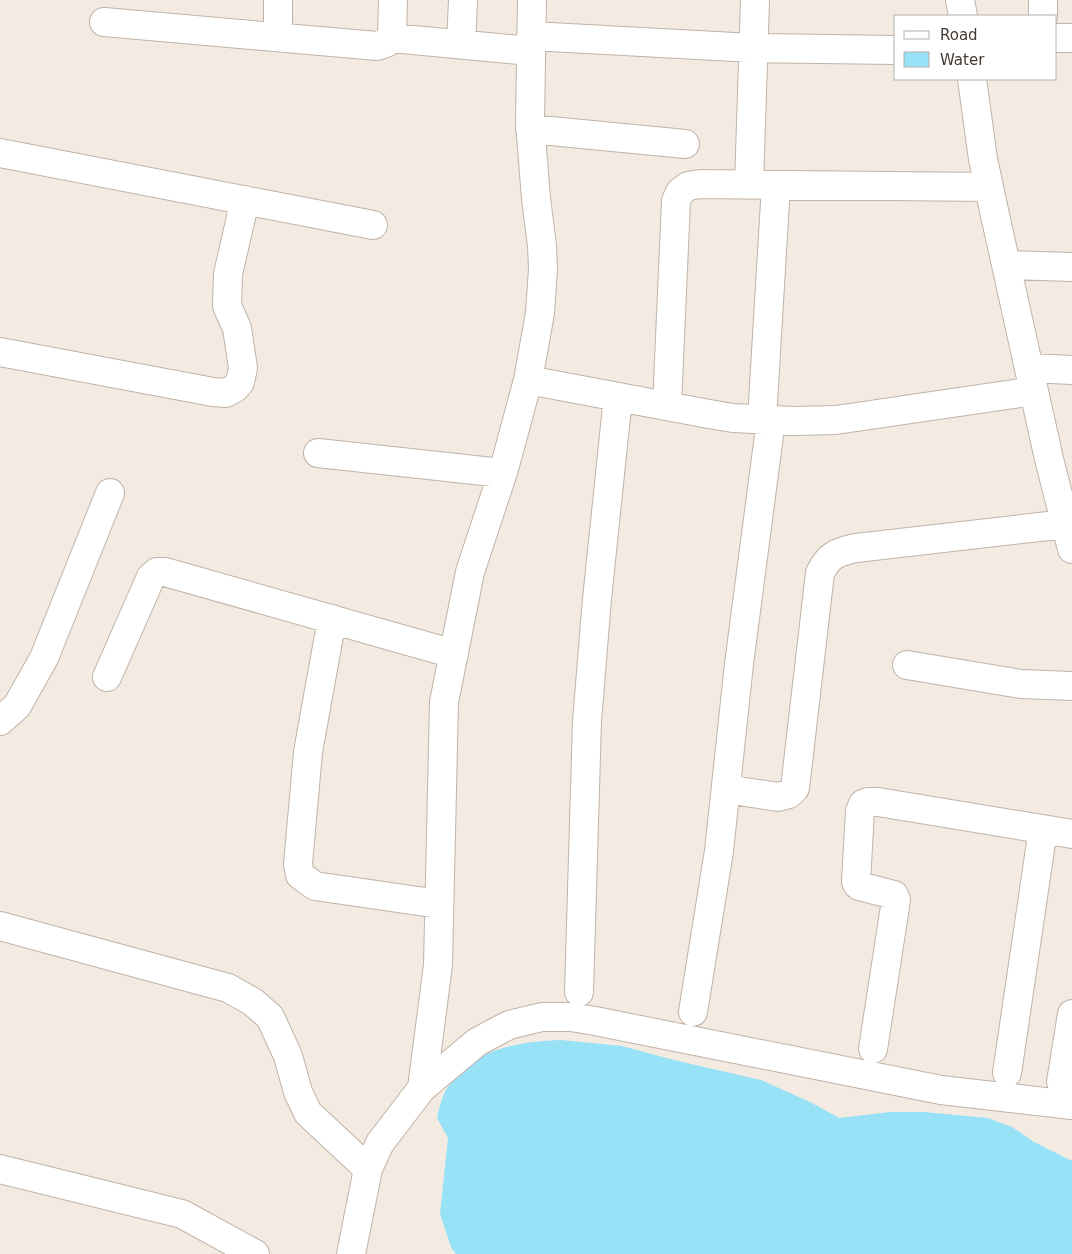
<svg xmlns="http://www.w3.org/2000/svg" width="1072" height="1254" font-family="'DejaVu Sans',sans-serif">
	<rect width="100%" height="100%" fill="#f3eae1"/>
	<path fill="#97e2f6" d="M561 1040 622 1046 674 1060 761 1080 810 1102 839 1118 890 1112H924L988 1118 1012 1127 1034 1142 1072 1161V1254H456L451 1247 440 1214 448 1138 437 1118C439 1110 441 1099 445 1092 470 1049 515 1042 561 1040Z"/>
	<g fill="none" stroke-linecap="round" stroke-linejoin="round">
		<g stroke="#c1b3a7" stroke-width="30">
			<path id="minor" d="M960 0 963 16
				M1043 16V0
				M104 22 377 46 386 43 392 38 393 0
				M531 36 753 48 896 50
				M278 37V0
				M392 38 530 51
				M1056 38H1072
				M461 44 463 0
				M972 79 983 159 995 215 1049 459 1072 549
				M530 129 685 144
				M0 153 373 225
				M749 185 755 0
				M1006 265 1072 267
				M0 352 213 392 226 393 235 388 240 382 243 368 237 328 227 306 228 274 245 200
				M1029 368 1072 370
				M528 380 709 414 733 418 794 421 836 420 1034 391
				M667 406 676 201 680 192 688 186 700 184 989 187
				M762 419 776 185
				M318 453 502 473
				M332 619 308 752 298 864 300 875 315 886 439 904
				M907 665 1021 684 1072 686
				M107 677 151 577 157 572H165L454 654
				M0 721 17 706 44 658 110 493
				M726 789 778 797 789 794 795 788 820 573C829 555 837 552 856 548L1066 524
				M0 926 228 988 253 1002 270 1017 288 1056 298 1092 308 1113 368 1169
				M579 992 587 721 597 599 618 397
				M693 1012 719 851 739 664 771 420
				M873 1049 896 900 894 895 859 886 856 882 860 811 863 804 868 802H878L1072 834
				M1007 1073 1043 829
				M1061 1082 1072 1014
				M422 1088 438 965 444 702 470 572 504 469 528 380 540 313 543 269 542 246 536 198 530 123 532 0
				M0 1169 182 1214 255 1254
				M351 1254 368 1169 380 1143 422 1088 477 1042 509 1025 542 1017H571L595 1021 941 1090 1072 1105"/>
		</g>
		<use href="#minor" stroke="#fff" stroke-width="28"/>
	</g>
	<rect x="894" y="15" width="162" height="65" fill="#ffffff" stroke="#b4b0ad"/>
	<rect x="904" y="31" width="25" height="8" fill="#ffffff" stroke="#b4b0ad"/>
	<text x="940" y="40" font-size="15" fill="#443932">Road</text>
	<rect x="904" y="52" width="25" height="15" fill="#97e2f6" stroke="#b4b0ad"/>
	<text x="940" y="65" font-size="15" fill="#443932">Water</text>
</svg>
